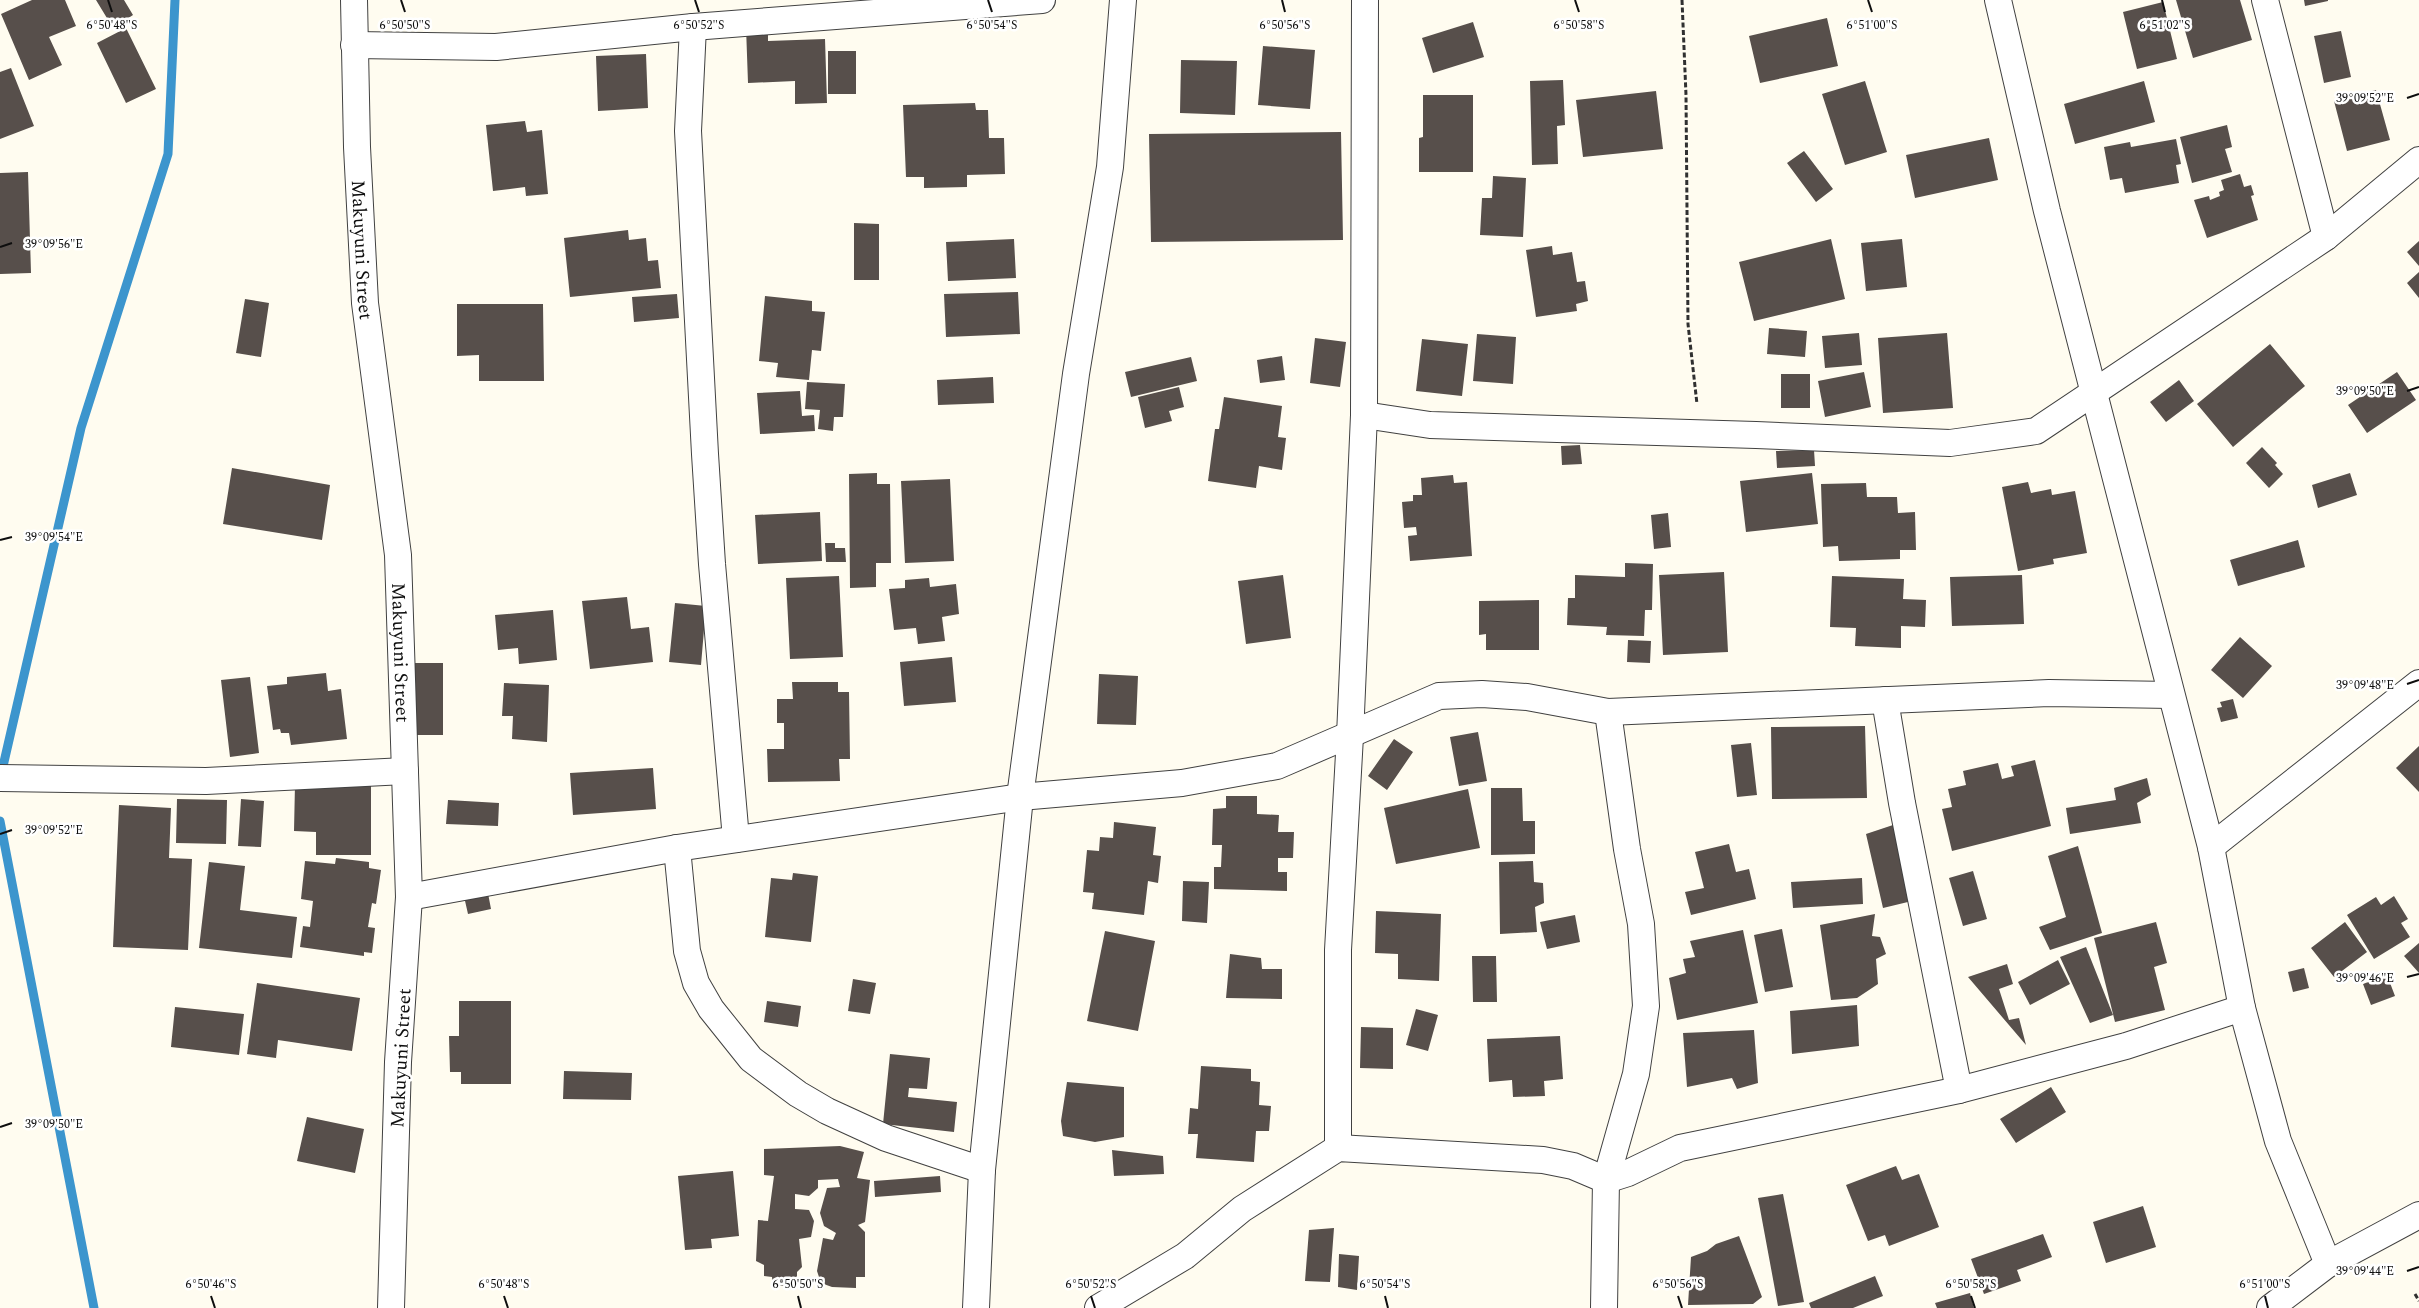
<svg xmlns="http://www.w3.org/2000/svg" width="2419" height="1308" font-family="Spectral,serif">
	<rect width="100%" height="100%" fill="#fffcf0"/>
	<g fill="none" stroke-linecap="round" stroke-linejoin="round">
		<path stroke="#3c95cd" stroke-width="9" d="M1 775 81 428 168 154 175 0
			M0 821 94 1308"/>
	</g>
	<path fill="#574f4b" d="M32 0H65L76 26 49 37 62 65 29 80 1 14Z
		M96 0H124L133 15 113 28Z
		M2176 0H2240L2252 40 2193 58Z
		M2304 0H2328V1L2305 6Z
		M2163 2 2177 59 2137 69 2123 12Z
		M1827 18 1838 66 1760 83 1749 36Z
		M1473 22 1484 57 1433 73 1422 38Z
		M746 27H768V41L825 39 827 103 795 104V81L748 83Z
		M126 28 156 89 126 103 97 43Z
		M2341 31 2351 77 2324 83 2314 36Z
		M1263 46 1315 50 1310 109 1258 105Z
		M828 51H856V94H828Z
		M646 54 648 108 598 111 596 56Z
		M1181 60 1237 61 1235 115 1180 113Z
		M11 68 34 126 0 139V72Z
		M1563 80 1565 125 1557 126 1558 164 1532 165 1530 81Z
		M1865 81 1887 152 1845 165 1822 94Z
		M2144 81 2155 122 2075 144 2064 104Z
		M2376 90 2390 140 2347 151 2334 101Z
		M1656 91 1663 149 1583 157 1576 100Z
		M1423 95H1473V172H1419V138L1423 137Z
		M975 103 976 110H988L989 138H1004L1005 174 967 175V187L924 188V177H906L903 105Z
		M525 121 527 132 542 130 548 194 526 196 525 187 493 191 486 125Z
		M2227 125 2232 147 2225 149 2232 172 2192 183 2180 137Z
		M1341 132 1343 240 1151 242 1149 134Z
		M1989 138 1998 180 1915 198 1906 155Z
		M2176 139 2181 164 2176 165 2179 183 2125 193 2122 178 2110 180 2104 147 2130 142 2131 147Z
		M1804 151 1833 189 1816 202 1787 163Z
		M28 172 31 273 0 274V173Z
		M2240 174 2244 187 2251 185 2254 195 2251 196 2258 220 2207 238 2194 200 2209 196 2210 200 2220 196 2219 192 2224 190 2221 180Z
		M1493 176 1526 178 1523 237 1480 235 1482 198H1492Z
		M854 223 879 224V280H854Z
		M628 230 629 240 646 238 648 261 658 260 661 288 570 297 564 238Z
		M1014 239 1016 278 948 281 946 242Z
		M1831 239 1845 299 1754 321 1739 262Z
		M1902 239 1907 287 1866 291 1861 243Z
		M2419 241V266L2407 252Z
		M1552 246 1553 255 1572 252 1577 282 1585 281 1588 301 1576 304 1577 311 1536 317 1526 250Z
		M2419 272V298L2407 283Z
		M1018 292 1020 334 946 337 944 294Z
		M677 294 679 318 634 322 632 297Z
		M765 296 812 301V311L825 312 821 351 812 350 809 380 776 377 778 363 759 361Z
		M245 299 269 303 261 357 236 353Z
		M457 304H543L544 381H479V355L457 356Z
		M1769 328 1807 331 1805 357 1767 354Z
		M1859 333 1862 365 1825 368 1822 336Z
		M1947 333 1953 408 1883 413 1878 338Z
		M1477 334 1516 337 1513 384 1473 381Z
		M1315 338 1346 342 1340 387 1310 383Z
		M1422 339 1468 344 1462 396 1416 391Z
		M2270 344 2305 386 2233 447 2197 404Z
		M1282 356 1285 380 1260 383 1257 360Z
		M1191 357 1197 381 1131 397 1125 372Z
		M1864 372 1871 407 1825 417 1818 381Z
		M2397 372 2416 400 2367 433 2348 405Z
		M1781 374H1810V408H1781Z
		M993 377 994 403 938 405 937 380Z
		M2179 380 2194 401 2166 422 2150 402Z
		M807 382 845 384 843 417H834L833 431 818 429 820 410 805 409Z
		M1179 387 1184 407 1169 411 1172 421 1145 428 1138 397Z
		M800 391 802 416 814 415 815 431 760 434 757 393Z
		M1224 397 1282 406 1278 437 1286 438 1282 470 1259 466 1256 488 1208 481 1215 429H1219Z
		M1580 445 1582 464 1562 465 1561 446Z
		M2262 447 2277 463 2275 465 2283 474 2269 488 2246 463Z
		M1814 450 1815 466 1777 468 1776 451Z
		M232 468 330 485 322 540 223 524Z
		M877 473V484H890L891 563H876V587L850 588 849 474Z
		M1812 473 1818 524 1746 532 1740 481Z
		M2350 473 2357 495 2318 508 2312 485Z
		M1453 475 1454 483 1467 482 1472 556 1410 561 1408 536 1417 535 1416 527 1404 528 1402 502 1413 501V495H1422L1421 478Z
		M950 479 954 561 905 563 901 481Z
		M2028 482 2031 493 2051 489 2052 495 2075 491 2087 553 2053 559 2054 564 2018 571 2002 487Z
		M1866 483 1867 497H1897L1898 513 1915 512 1916 550H1900V559L1839 561 1838 546 1823 547 1821 484Z
		M820 512 822 561 758 564 755 515Z
		M1668 513 1671 547 1654 549 1651 515Z
		M2298 540 2305 567 2238 586 2230 560Z
		M825 543H835V548H845L846 562H826Z
		M1625 563 1653 564 1652 610H1645L1644 636 1606 635 1607 627 1567 625 1568 598H1575V575L1625 577Z
		M1724 572 1728 652 1663 655 1659 575Z
		M1283 575 1291 638 1246 644 1238 581Z
		M2022 575 2024 624 1952 626 1950 577Z
		M839 576 843 657 790 659 786 578Z
		M1832 576 1904 579 1903 599 1926 600 1925 627 1901 626V648L1855 646 1856 628 1830 627Z
		M929 578 930 587 956 584 959 614 942 617 945 641 918 644 916 628 894 630 889 589 905 588V580Z
		M627 597 631 629 649 627 653 662 590 669 582 601Z
		M1539 600V650H1486V634L1479 635V601Z
		M675 603 706 606 701 665 669 662Z
		M553 610 557 660 519 664 518 648 498 650 495 615Z
		M2240 637 2272 666 2243 698 2211 670Z
		M1628 640 1651 641 1650 663 1627 662Z
		M952 657 956 702 904 706 900 662Z
		M413 663H443V735H413Z
		M326 673 328 691 341 689 347 739 291 745 289 733H281L280 729 273 730 267 686 287 684V677Z
		M1099 674 1138 676 1136 725 1097 724Z
		M250 677 259 753 230 757 221 680Z
		M792 682H838V692H849L850 759H839L840 781 768 782 767 749H784V723H777V699H793Z
		M504 683 549 685 547 742 512 739 513 716H502Z
		M2233 699 2238 718 2221 722 2217 708 2222 707 2220 702Z
		M1865 726 1867 798 1772 799 1771 727Z
		M1478 732 1487 781 1459 786 1450 737Z
		M1394 739 1413 752 1387 790 1368 776Z
		M1751 743 1757 795 1737 797 1731 745Z
		M2419 746V792L2396 768Z
		M2035 760 2051 826 1952 851 1942 809 1952 807 1948 789 1966 785 1963 771 1998 763 2002 779 2014 776 2011 766Z
		M653 768 656 809 573 815 570 773Z
		M2147 778 2151 795 2137 803 2141 823 2070 834 2066 808 2116 800 2114 788Z
		M295 784 371 785V855H316V832L294 831Z
		M1491 788H1522L1523 821H1535V854L1491 855Z
		M1468 789 1480 848 1396 864 1384 808Z
		M1226 796H1257V814L1279 815 1278 832H1294L1293 858H1278V872H1287V891L1214 889V867H1221L1222 845H1212L1213 809 1226 808Z
		M177 799 227 800 226 844 176 843Z
		M241 799 264 801 261 847 238 846Z
		M448 800 499 803 498 826 446 824Z
		M119 805 171 808 169 858 192 859 188 950 113 947Z
		M1114 822 1156 827 1153 855 1161 856 1158 883 1148 881 1144 915 1092 909 1094 893 1083 892 1087 850 1099 851 1100 837 1113 838Z
		M1893 825 1912 901 1883 908 1866 834Z
		M1729 844 1736 872 1749 869 1756 899 1691 915 1685 892 1704 888 1695 852Z
		M2078 846 2102 933 2050 950 2039 927 2066 917 2048 856Z
		M336 858 369 862V868L381 870 376 904 372 903 368 927 375 928 372 953 364 952V956L300 947 303 926 310 927 313 901 301 899 305 861 335 864Z
		M1533 861 1534 882 1543 883 1544 903 1535 907 1537 932 1500 934 1499 862Z
		M209 862 245 866 240 910 297 917 292 958 199 948Z
		M1973 871 1987 919 1963 926 1949 878Z
		M793 873 818 876 811 942 765 937 771 878 792 880Z
		M1862 878 1863 904 1793 908 1791 882Z
		M1183 881 1209 882 1207 923 1182 921Z
		M487 888 491 909 468 914 463 892Z
		M2394 896 2408 919 2401 923 2410 937 2374 959 2347 915 2376 897 2381 905Z
		M1376 911 1441 914 1439 981 1398 979V954L1375 953Z
		M1875 914 1872 936 1880 937 1886 954 1876 959 1878 984 1857 998 1831 1000 1820 925Z
		M1575 915 1580 942 1547 949 1540 922Z
		M2156 922 2167 963 2154 967 2165 1010 2115 1022 2094 938Z
		M2345 922 2367 952 2334 977 2311 948Z
		M1782 929 1793 987 1765 992 1754 935Z
		M1743 930 1758 1003 1677 1020 1669 978 1686 973 1683 959 1695 957 1690 941Z
		M1105 931 1155 941 1138 1031 1087 1021Z
		M2419 943V973L2404 956Z
		M2086 947 2113 1015 2090 1023 2060 957Z
		M1230 954 1261 958 1262 969H1282V999L1226 998Z
		M1472 956H1496L1497 1002H1473Z
		M2058 960 2070 984 2030 1005 2018 982Z
		M2007 964 2013 984 1999 989 2009 1020 2019 1018 2026 1045 1968 977Z
		M2304 968 2309 988 2293 992 2288 972Z
		M2387 975 2395 996 2371 1005 2363 984Z
		M853 979 876 983 870 1014 848 1011Z
		M257 983 360 998 352 1051 278 1040 276 1058 247 1054Z
		M459 1001H511V1084H461V1072H450L449 1036H459Z
		M767 1001 801 1006 798 1027 764 1022Z
		M1857 1005 1859 1046 1792 1054 1790 1011Z
		M175 1007 244 1014 239 1055 171 1047Z
		M1416 1009 1438 1015 1428 1051 1406 1045Z
		M1361 1027 1393 1028V1069L1360 1068Z
		M1754 1030 1758 1083 1737 1089 1732 1078 1687 1087 1683 1033Z
		M1560 1036 1563 1079 1544 1081 1545 1096 1513 1097 1512 1080 1489 1082 1487 1039Z
		M890 1054 930 1058 927 1089 909 1088 908 1097 957 1102 954 1132 883 1124Z
		M1201 1066 1251 1069V1081L1260 1082 1259 1105 1271 1106 1269 1131H1256L1254 1162 1196 1158 1198 1134H1188L1190 1108 1198 1109Z
		M564 1071 632 1073 631 1100 563 1099Z
		M1067 1082 1124 1087V1137L1095 1142 1063 1136 1061 1121Z
		M2051 1087 2066 1112 2016 1143 2000 1119Z
		M307 1117 364 1129 355 1173 297 1161Z
		M840 1146 864 1152 857 1178 870 1180 865 1222 858 1225 865 1232V1277H856V1288L832 1287 821 1283 817 1271 823 1238 833 1240 836 1233 824 1226 820 1213 827 1188 840 1187 838 1179 818 1180V1188L809 1196 795 1194V1209L809 1210 814 1221 811 1237 799 1239 802 1267 797 1272V1285L773 1286 772 1277 764 1276V1265L756 1261 758 1220 768 1221 774 1176 764 1175V1149Z
		M1112 1150 1163 1156 1164 1174 1114 1176Z
		M1896 1166 1902 1180 1919 1174 1939 1227 1889 1246 1885 1235 1868 1241 1846 1185Z
		M733 1171 739 1236 711 1239 712 1248 685 1250 678 1176Z
		M940 1176 941 1192 875 1197 874 1181Z
		M1783 1194 1804 1302 1778 1306 1758 1198Z
		M2143 1206 2156 1247 2106 1263 2093 1222Z
		M1334 1228 1330 1282 1305 1281 1309 1230Z
		M2043 1234 2052 1257 2017 1270 2021 1281 1984 1294 1971 1259Z
		M1739 1236 1762 1297 1753 1304 1688 1305 1691 1257 1707 1251 1716 1244Z
		M1339 1254 1359 1256 1357 1290 1338 1287Z
		M1875 1276 1883 1296 1853 1308H1811L1809 1303Z
		M1970 1293 1974 1308H1937L1935 1303Z"/>
	<g fill="none" stroke-linecap="round" stroke-linejoin="round">
		<g stroke="#414141" stroke-width="28">
			<g id="street">
				<path id="s1" d="M354 0 357 147 365 303 398 555 409 897 398 1062 391 1308"/>
				<path d="M1998 0 2047 211 2211 847 2242 1008 2278 1141 2328 1264"/>
				<path d="M2265 0 2326 237"/>
				<path d="M693 27 688 131 705 454 712 564 736 839"/>
				<path d="M354 45 496 47 693 27 1042 0"/>
				<path d="M1364 415 1430 425 1756 435 1950 443 2036 431 2326 237 2419 160"/>
				<path d="M1885 700 1902 803 1959 1090"/>
				<path d="M0 778 206 781 405 771"/>
				<path d="M2211 847 2419 683"/>
				<path d="M677 848 687 951 696 983 711 1009 751 1059 798 1094 827 1111 886 1138 982 1170"/>
				<path d="M409 897 677 848 1020 797 1182 783 1277 766 1439 696 1482 694 1527 697 1608 712 2049 693 2171 695"/>
				<path d="M1338 1148V950L1350 736 1364 415 1365 0"/>
				<path d="M976 1308 982 1170 1020 797 1076 374 1110 167 1123 0"/>
				<path d="M1098 1308 1185 1256 1242 1209 1338 1148 1543 1160 1573 1166 1606 1180 1628 1173 1680 1148 1959 1090 2126 1046 2242 1008"/>
				<path d="M1604 1308 1606 1180 1636 1074 1646 1006 1641 924 1627 849 1608 712"/>
				<path d="M2270 1308 2328 1264 2419 1215"/>
			</g>
		</g>
		<path stroke="#303030" stroke-width="3" stroke-dasharray="5 2.5" stroke-linecap="butt" d="M1682 0 1686 95 1688 324 1697 404
			M2415 1294 2419 1301"/>
		<use href="#street" stroke="#fff" stroke-width="26"/>
	</g>
	<path fill="none" stroke="#0e0e0e" stroke-width="2" d="M108 0 112 12M401 0 405 12M695 0 699 12M988 0 992 12M1282 0 1285 12M1575 0 1579 12M1868 0 1872 12M2162 0 2165 12M2407 98 2419 94M0 247 12 243M2407 391 2419 387M0 540 12 537M2407 684 2419 680M0 834 12 830M2407 977 2419 974M0 1127 12 1123M2407 1271 2419 1267M211 1296 215 1308M504 1296 508 1308M798 1296 801 1308M1091 1296 1095 1308M1385 1296 1388 1308M1678 1296 1682 1308M1971 1296 1975 1308M2265 1296 2268 1308"/>
	<g text-anchor="middle" stroke-width="5" stroke-linejoin="round" paint-order="stroke">
		<g font-size="19" fill="#0e0e0e" stroke="#fff">
			<text dy="7" stroke="none"><textPath href="#s1" startOffset="250">Makuyuni Street</textPath></text>
			<text dy="7" stroke="none"><textPath href="#s1" startOffset="655">Makuyuni Street</textPath></text>
			<text transform="translate(400 1058) rotate(-87)" y="7">Makuyuni Street</text>
		</g>
	</g>
	<g font-size="12" text-anchor="middle" fill="#0e0e0e" stroke="#fff" stroke-width="5" stroke-linejoin="round" paint-order="stroke">
		<text x="112" y="29">6°50'48"S</text>
		<text x="405" y="29">6°50'50"S</text>
		<text x="699" y="29">6°50'52"S</text>
		<text x="992" y="29">6°50'54"S</text>
		<text x="1285" y="29">6°50'56"S</text>
		<text x="1579" y="29">6°50'58"S</text>
		<text x="1872" y="29">6°51'00"S</text>
		<text x="2165" y="29">6°51'02"S</text>
		<text x="2365" y="102">39°09'52"E</text>
		<text x="54" y="248">39°09'56"E</text>
		<text x="2365" y="395">39°09'50"E</text>
		<text x="54" y="541">39°09'54"E</text>
		<text x="2365" y="689">39°09'48"E</text>
		<text x="54" y="834">39°09'52"E</text>
		<text x="2365" y="982">39°09'46"E</text>
		<text x="54" y="1128">39°09'50"E</text>
		<text x="2365" y="1275">39°09'44"E</text>
		<text x="211" y="1288">6°50'46"S</text>
		<text x="504" y="1288">6°50'48"S</text>
		<text x="798" y="1288">6°50'50"S</text>
		<text x="1091" y="1288">6°50'52"S</text>
		<text x="1385" y="1288">6°50'54"S</text>
		<text x="1678" y="1288">6°50'56"S</text>
		<text x="1971" y="1288">6°50'58"S</text>
		<text x="2265" y="1288">6°51'00"S</text>
	</g>
</svg>
